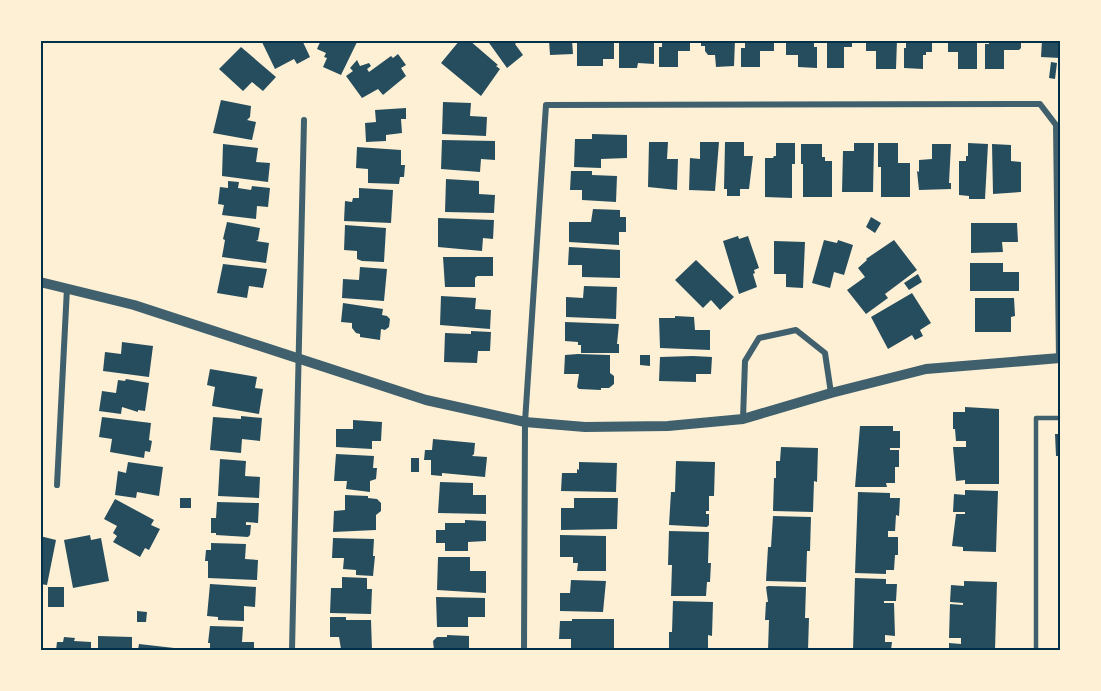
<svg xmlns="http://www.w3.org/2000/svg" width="1101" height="691" font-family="Helvetica,sans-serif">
	<rect width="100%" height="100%" fill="#fdf0d5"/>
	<path fill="#264d5e" d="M261 40H302L310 57 297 64 294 59 275 69Z
		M321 40H358L341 75 323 67 327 58 324 57 326 53 317 49Z
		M460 40H469L498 65 496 66 500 69 481 96 441 63Z
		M487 40H519L515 44 523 55 507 68Z
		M549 40H572L573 54 550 55Z
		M577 40H614V59H603V66H577Z
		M619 40H654V64L638 63 637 68H619Z
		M662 40H690V51H678V67H659V47H662Z
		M701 40H735L734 66 716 67 715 55H708L705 51V46H701Z
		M745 40H774V51H760V67H741V48H745Z
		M786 40H814V47H817V68L798 67V55H786Z
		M827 40H852V47H844V68H827Z
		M866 40H897L896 69H876V51H866Z
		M906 40H932V52H926V55H923V69L904 68V48H906Z
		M948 40H977V69H958V52H948Z
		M989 40H1021V48L1019 50H1004V69H985V44H989Z
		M1042 40H1060V58L1041 57Z
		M241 47 276 77 263 91 252 82 243 91 219 69Z
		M398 54 406 65 401 68 406 76 383 95 378 89 362 98 346 76 353 71 350 68 357 60 360 66 369 63 371 66 367 69 369 72 391 56 393 58Z
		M1051 62 1057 63 1055 79 1049 78Z
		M221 100 251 106 250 117 247 120 256 122 252 140 213 133Z
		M443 102 471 103 470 116 487 117 486 136 442 134Z
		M406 108V119H401L402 133 386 135V141L366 142 365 123 376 122 375 110Z
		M592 134 627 135V158L601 159V168L574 167 575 139H592Z
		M442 140 495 141V160L481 159 480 172 441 169Z
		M649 142H668L667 159H678L677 190 648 187Z
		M700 142H719L715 191 689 190 690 158 700 159Z
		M725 142H744V156H753L749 189H740V196H727V189H724Z
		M776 143H795V164H792V198L765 197V158H773L774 156H776Z
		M854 143H874L873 192H842L843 151H854Z
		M878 143H898V163H910V197H881V167H878Z
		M968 143 988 144 985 199H969V196L959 195V161H966V156H968Z
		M223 144 258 148 256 162 270 163 268 182 222 176Z
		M801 144H822V157H825V161H832V197H803V164H801Z
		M932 144H951L949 183H951V189L919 190 917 171 919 172V160L932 159Z
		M992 144 1011 145V161L1021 162V192L993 194Z
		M357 147 401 150V165H405L404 177H400L399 184 368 183V169L356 168Z
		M571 171H592V175L617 176 616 202 582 200V190H570Z
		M446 179 479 181V194L495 195 494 213 445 212Z
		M228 181 239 182 238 188 251 190 252 186 270 188 268 207 257 206 256 219 222 215 224 205 218 204 220 187 228 188Z
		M359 188 393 190 391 223 344 221 345 201 352 202 353 198H359Z
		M593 209 620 210V217H626V232H619V245L569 242V222H591Z
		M871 217 881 223 875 233 866 227Z
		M438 218 494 220 493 239 483 238 482 251 438 247Z
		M227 222 260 228 258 240 256 241 269 243 266 263 222 257 225 240 223 239Z
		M971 223H1017L1018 242H1002L1003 252 971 253Z
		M345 225 386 228 384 262 362 261 357 259V251L344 250Z
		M738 236 739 239 748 236 759 268 754 270 755 273 753 274 757 287 739 294 723 241Z
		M824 240 837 243 838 240 853 245 844 275 834 272 830 288 812 283Z
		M894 240 917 270 885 294 888 298 866 314 847 290 865 277 858 268 867 260 866 259Z
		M774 241 805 242 803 288 786 287V274H774Z
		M569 247 620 250V278L582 277V265H568Z
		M443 257H493V276H477L475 278V287H445Z
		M696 260 734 297 720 310 711 300 703 308 675 280Z
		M970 263H1003V272H1019V291H970Z
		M223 264 267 269 263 288 249 286 247 298 217 293Z
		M360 267 387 269 384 301 342 298 343 279 359 280Z
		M918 274 922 282 909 290 904 283Z
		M584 286 617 287 616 319 566 317V297L583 298Z
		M912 293 931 323 920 330 923 336 915 340 912 335 888 349 871 317Z
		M441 296 476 298 475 309 491 310 490 329 440 325Z
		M975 298H1014L1015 316 1011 317V332H975Z
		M343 303 383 309 382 315 387 316 390 319 389 327 385 330 381 329 380 340 360 337V334L356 333 352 328V323L341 322Z
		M675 316 694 317 695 330H710V350L660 348 659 318H675Z
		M565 322 619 324 617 344H619V353H581V345H578V342L565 341Z
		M471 331 491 332 490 351H478L477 363 444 362 445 333 471 334Z
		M122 342 153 346 149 377 103 371 105 352 121 354Z
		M578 354 610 355V373L614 376V384L609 388H601V390L579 389 577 387 579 374H564L565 355Z
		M640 355H650V366L640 365Z
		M693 356 712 357 711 374H696V382L659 381 660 357Z
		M210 369 257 377 255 388 263 389 259 414 212 406 215 387 207 385Z
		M126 379 149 383 145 411 138 410V412L122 407 121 414 99 411 102 391 116 393 118 380 125 381Z
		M965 407 999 409V484H965V480L956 481 953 447H966V441H956L955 429H953V412H965Z
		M241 416 262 418 260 441 242 439 241 453 210 450 213 417 241 419Z
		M102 417 151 423 149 440 152 441 150 452 145 451 144 458 110 452 112 439 99 437Z
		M353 420 382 422 381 441H372V449L336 447V429H353Z
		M860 426H893V431H900V448H890V450H899V467H895V483H886L887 487H855Z
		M1055 434H1060V456H1056Z
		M433 439 475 443 474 454 472 456 487 457 485 477 442 473V476L431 475V460H424L425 450H432Z
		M781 447 818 448 817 482 814 481 813 512 773 511 774 478H776V461H780Z
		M336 454 374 456 373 468H377L376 479 370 481V492L346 489 347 481H334Z
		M411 458H419V472H411Z
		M220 459 246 461 245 476 260 477 259 498 218 496Z
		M676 461 715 462 714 496H709V511H706V514H709V525L707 527 669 525 671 492H675Z
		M128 462 163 467 159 496 137 492 136 498 115 495 118 471 126 473Z
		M579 462 617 463 616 492 561 491 562 473H577V469L579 470Z
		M440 482 473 483V495H486V514L438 513Z
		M965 490 998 491 996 552 963 551V547L952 546 956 514H965V512H953L954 494 965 495Z
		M858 492 890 493V498H900L899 516 896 515 895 531H888V537H898V555H895L894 570H886V574L855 573Z
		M345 495 368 496V498L377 499 381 503V511L376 515V530L333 532 334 511 345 510Z
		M180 498H191V508H180Z
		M574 498H618L617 529 561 530V508H574Z
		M115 499 154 520 151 525 160 529 149 550 145 548 140 557 113 542 117 536 113 533 117 526 104 519Z
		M217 502 259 503 258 523 246 522V525H251L250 535 248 537 216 535V533H211V518H216Z
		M773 516 811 517 810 551H807L806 582 766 581 768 547H771Z
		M465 520 486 521V541L468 542V551H445V543H436V530H445V523H465Z
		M669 531 709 532 708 563H711L710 582H707L706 596H671L672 565H668Z
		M90 535 91 540 101 538 109 581 73 588 64 540Z
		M560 535 606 536V571H577L578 563H573V557H560Z
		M40 536 56 540 47 585 40 584Z
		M333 538 374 539 373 556H375L373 576 356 575V570L343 569 344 558H332Z
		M211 543 246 544 245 559 258 560 257 580 208 578V561H205L206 550H211Z
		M438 557H470V571H486V593L437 590Z
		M342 577 367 578V589H372L371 614 330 613 331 588H342Z
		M855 578 886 579V584H897L896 601H884V603H894L895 636 885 635V642H892L891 650H853Z
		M571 580 606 581 603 612 560 611V593H570Z
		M964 581 997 582 995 650H949V643L961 644V638H949L950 604 963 605V603L950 602 951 585 964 586Z
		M210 584 256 587 255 607 244 606V621L218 620V617L207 616Z
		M768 586 806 587 805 618H809L808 650H768L769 620H765L766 602H768L766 587Z
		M48 587H64V607H48Z
		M436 597 485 598V617H468V627H437Z
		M673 601 713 602 712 636 708 635V650H669V632H672Z
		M137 611 147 612 146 622H137Z
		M330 617H346V620H371L372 650 341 649 339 637H330Z
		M572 619H614V650H571V639H559L560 621H572Z
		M210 626 243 627 242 642H254V650H210V643H208Z
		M447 635 469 636V650H434L433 641 437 637H447Z
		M98 636 132 637V650H98Z
		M64 637 75 638 74 641 91 642V650H56L57 642H63Z
		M139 644 174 648V650H138Z"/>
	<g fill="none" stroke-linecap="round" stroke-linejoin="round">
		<path stroke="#3f606c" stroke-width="4.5" d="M1036 650V418H1060"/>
		<path stroke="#3f606c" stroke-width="6" d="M743 419 745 361 759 338 796 330 825 353 831 393
			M57 485 67 288
			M292 650 304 120
			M524 650 525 422 546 105 1040 104 1056 125 1059 358"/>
		<path stroke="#3f606c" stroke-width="10" d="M40 282 134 305 426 400 525 422 585 427 668 426 743 419 831 393 926 369 1060 358"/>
	</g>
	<rect width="1101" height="691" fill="none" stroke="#fdf0d5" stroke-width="84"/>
	<rect x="42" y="42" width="1017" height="607" fill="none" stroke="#003049" stroke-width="2"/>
</svg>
